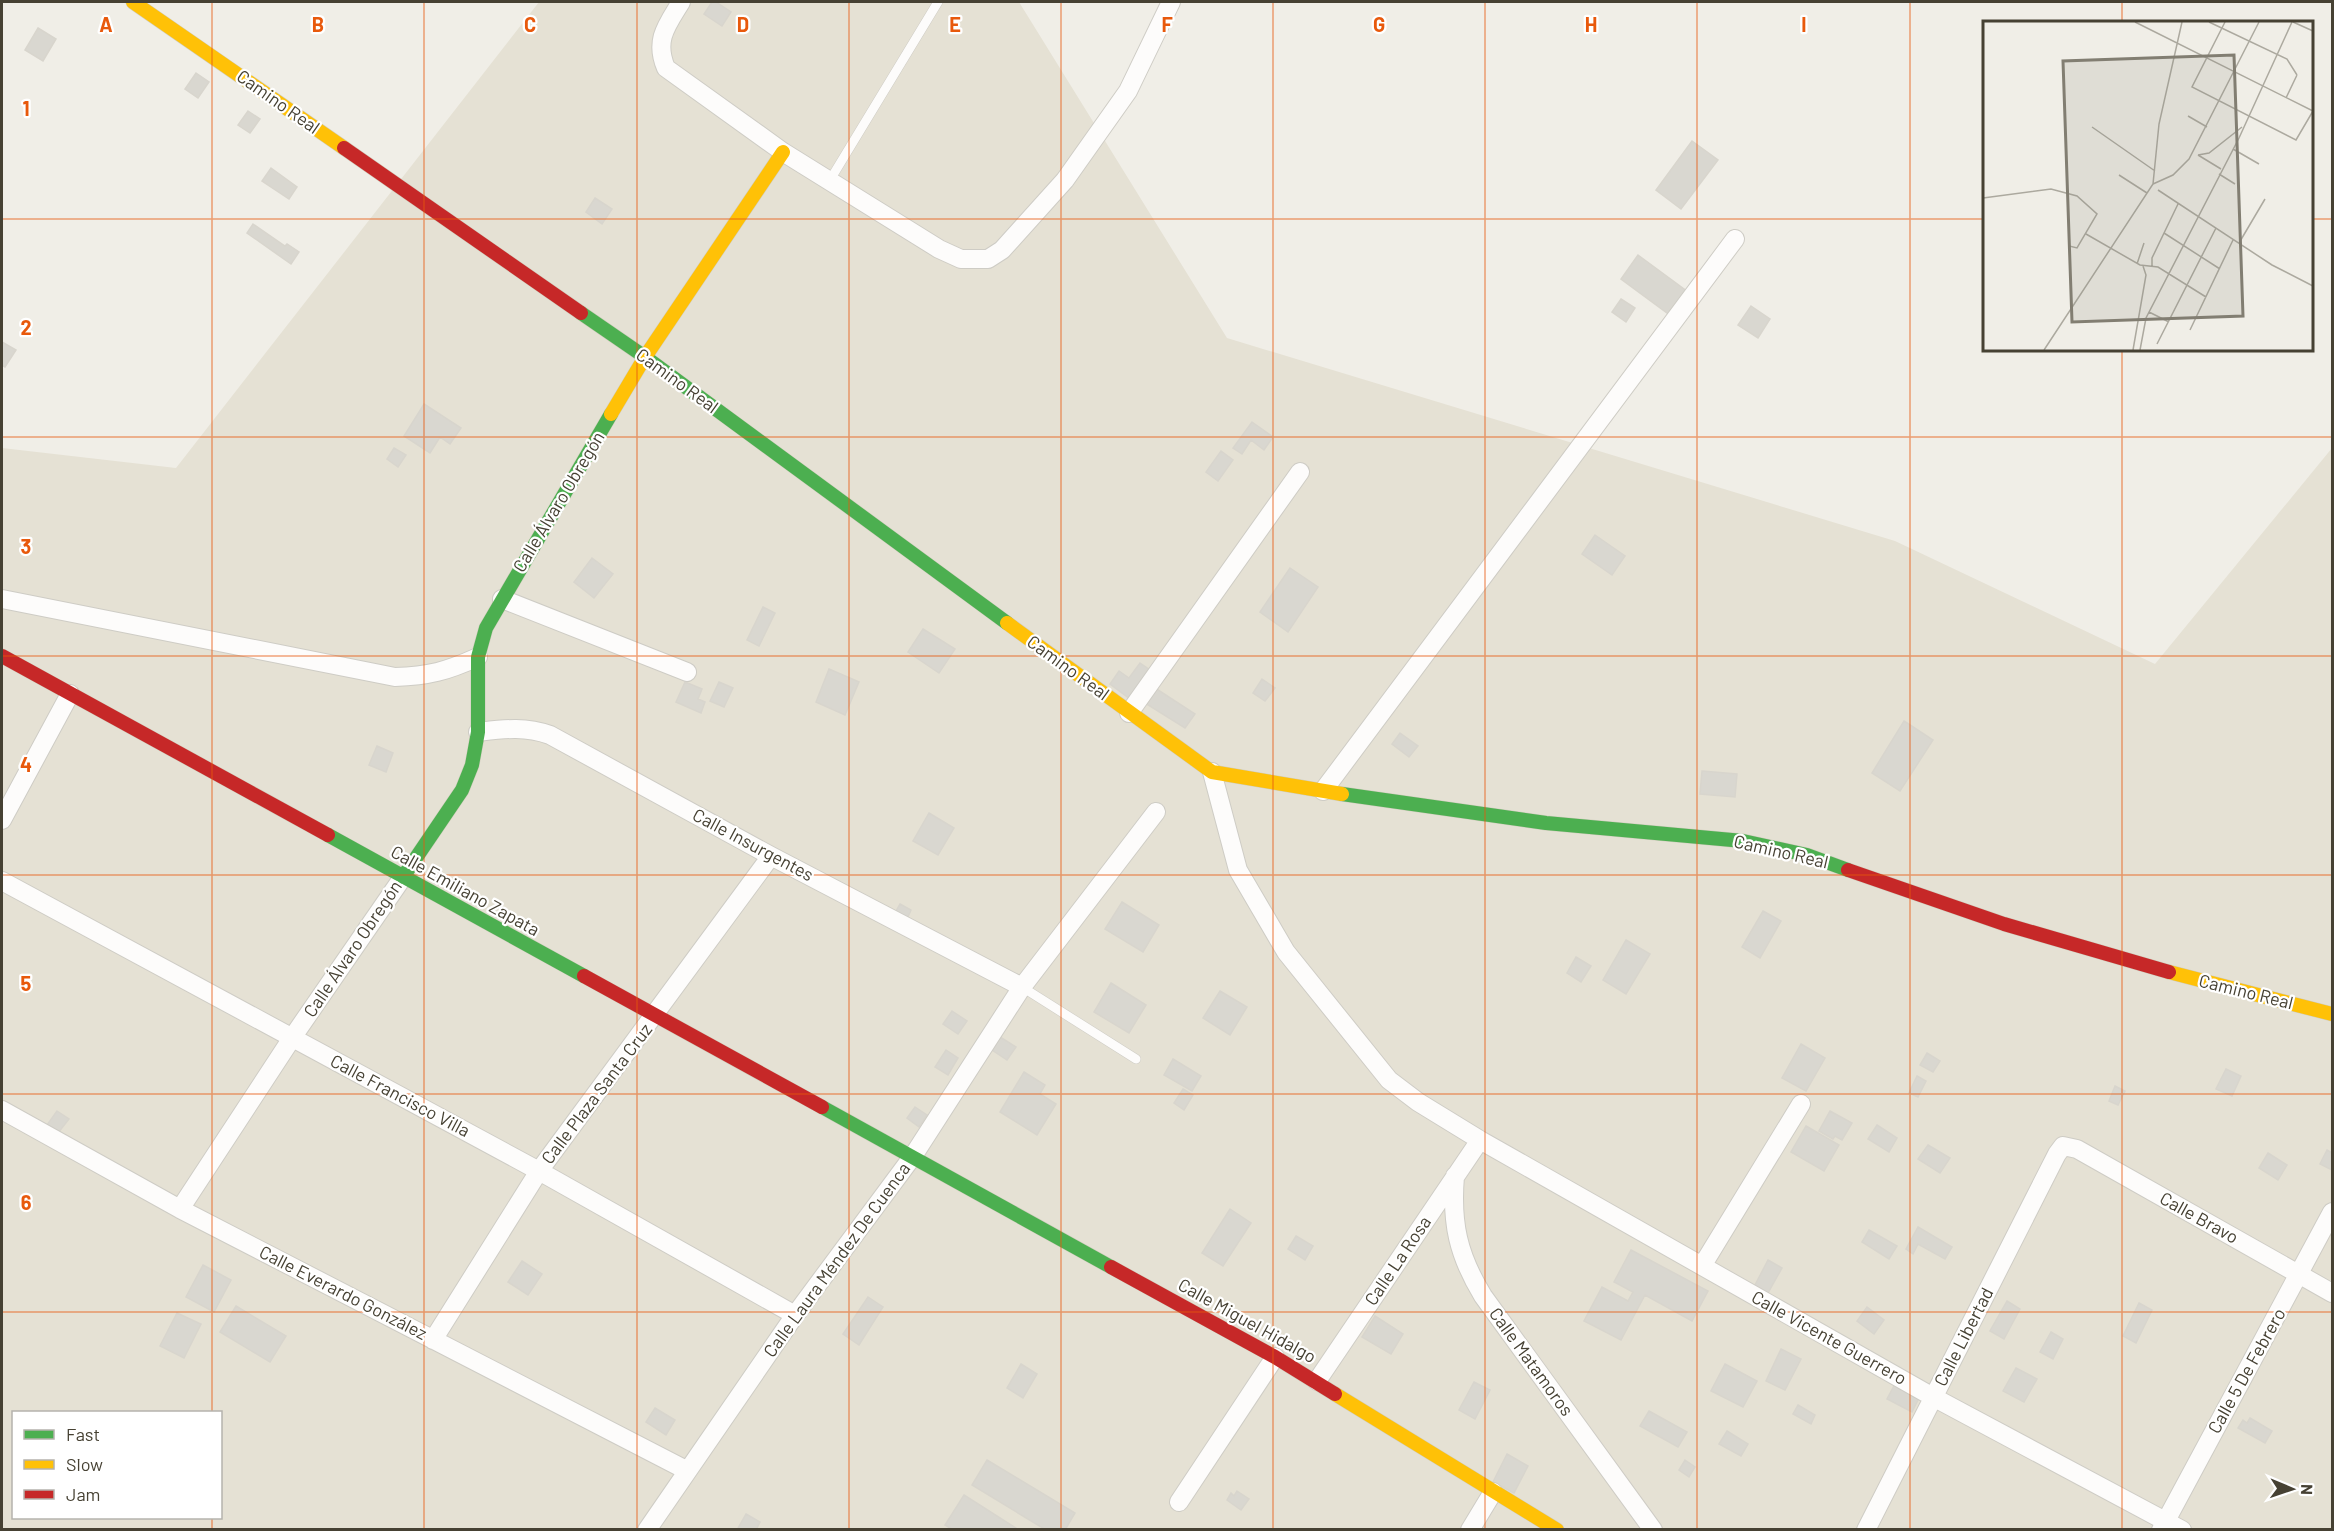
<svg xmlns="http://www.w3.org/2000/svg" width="2334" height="1531" font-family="Barlow,sans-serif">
	<rect width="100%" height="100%" fill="#f0eee7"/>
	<path fill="#e5e1d4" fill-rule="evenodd" d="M539 2H1019L1227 338 1895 541 2155 664 2332 448V1529L2 1530V448L176 468ZM14 1412H220V1518H14Z"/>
	<path fill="#d9d7d0" stroke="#d8d5cd" stroke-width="1.5" d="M712 2H716L731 12 722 26 704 14Z
		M38 28 56 39 43 61 25 50Z
		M196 73 209 82 198 98 185 89Z
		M248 111 260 119 250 133 238 125Z
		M1692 141 1718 160 1681 209 1656 190Z
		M271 168 297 187 289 199 262 181Z
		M595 198 612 209 602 224 586 212Z
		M253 224 285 246 287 244 299 252 291 264 247 233Z
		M1638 255 1688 292 1671 316 1621 279Z
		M1621 299 1635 308 1626 322 1612 312Z
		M1751 306 1770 319 1758 338 1738 325Z
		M2 342 16 350 5 367 2 365Z
		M424 404 461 428 450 444 440 437 430 453 404 436Z
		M1252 422 1273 437 1264 450 1251 440 1242 454 1233 448Z
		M394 448 406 455 398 467 387 459Z
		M1221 451 1233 460 1218 481 1206 472Z
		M1595 535 1625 556 1612 575 1582 554Z
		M592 558 613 574 594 598 574 582Z
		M1290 568 1318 587 1288 632 1260 612Z
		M763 607 775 613 759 646 747 640Z
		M923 629 955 649 939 673 908 652Z
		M1140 663 1150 670 1130 699 1110 684 1119 671 1129 678Z
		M829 669 859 682 845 715 816 702Z
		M1262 679 1275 688 1265 701 1253 693Z
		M685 682 702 689 698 699 705 702 701 713 676 702Z
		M719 682 733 688 724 707 710 701Z
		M1155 688 1195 714 1185 728 1145 703Z
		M1904 721 1933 740 1900 791 1872 773Z
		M1400 733 1418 746 1409 757 1392 744Z
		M377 746 393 753 386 772 369 765Z
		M1702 771 1737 774 1735 797 1700 794Z
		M929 813 954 828 938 855 913 841Z
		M1122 902 1159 925 1143 952 1105 929Z
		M900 904 911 910 907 919 895 913Z
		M1763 911 1781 921 1760 958 1742 947Z
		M1626 940 1650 954 1626 994 1603 980Z
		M1576 957 1591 966 1581 982 1567 973Z
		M1111 983 1146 1005 1129 1033 1094 1012Z
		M1220 991 1247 1007 1230 1035 1203 1018Z
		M952 1011 967 1021 958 1034 943 1024Z
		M1000 1037 1016 1047 1007 1060 992 1050Z
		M1801 1044 1825 1058 1806 1091 1782 1078Z
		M946 1050 958 1058 948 1075 935 1067Z
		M1927 1053 1940 1061 1933 1072 1920 1065Z
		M1173 1059 1201 1076 1192 1091 1164 1075Z
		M2226 1069 2241 1076 2232 1096 2216 1089Z
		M1024 1072 1045 1085 1040 1094 1056 1104 1037 1135 1000 1112Z
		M1917 1076 1926 1081 1918 1097 1909 1093Z
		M2115 1086 2125 1091 2118 1105 2109 1101Z
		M1183 1089 1193 1095 1184 1110 1174 1103Z
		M915 1107 927 1115 919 1127 907 1118Z
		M57 1111 69 1119 58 1133 47 1125Z
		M1830 1111 1852 1123 1842 1140 1835 1136 1833 1139 1819 1131Z
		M1877 1125 1897 1138 1889 1152 1868 1139Z
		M1806 1126 1839 1145 1824 1171 1791 1152Z
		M1928 1145 1950 1158 1940 1173 1918 1159Z
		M2327 1150 2332 1153V1170L2320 1164Z
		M2268 1153 2287 1165 2278 1180 2259 1168Z
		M1230 1209 1251 1223 1223 1266 1202 1253Z
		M1918 1227 1952 1247 1945 1259 1918 1244 1913 1254 1906 1249Z
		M1869 1230 1897 1246 1889 1259 1862 1242Z
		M1296 1236 1313 1246 1305 1260 1288 1249Z
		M1631 1250 1708 1291 1692 1321 1645 1295 1621 1340 1584 1321 1602 1287 1628 1301 1633 1292 1614 1282Z
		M1768 1260 1782 1268 1768 1293 1755 1285Z
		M522 1261 542 1274 528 1295 508 1282Z
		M203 1265 231 1280 214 1312 186 1297Z
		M868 1297 883 1307 859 1345 843 1334Z
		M2007 1301 2020 1309 2004 1339 1990 1331Z
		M2139 1303 2152 1310 2136 1343 2123 1336Z
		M236 1306 286 1336 270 1362 220 1332Z
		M1867 1307 1884 1320 1874 1334 1857 1321Z
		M177 1313 201 1324 184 1358 160 1346Z
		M1375 1316 1403 1334 1391 1354 1362 1337Z
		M2051 1332 2063 1339 2053 1359 2040 1352Z
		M1781 1349 1801 1359 1785 1390 1766 1381Z
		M1021 1364 1037 1374 1023 1398 1007 1388Z
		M1725 1364 1757 1381 1743 1407 1711 1391Z
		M2016 1368 2037 1379 2024 1402 2003 1391Z
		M1474 1382 1490 1390 1475 1419 1459 1410Z
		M1895 1384 1920 1396 1912 1412 1887 1399Z
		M1798 1405 1815 1415 1811 1424 1793 1414Z
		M655 1408 675 1420 666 1435 646 1422Z
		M1649 1411 1687 1432 1678 1447 1640 1426Z
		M2250 1418 2272 1431 2265 1443 2238 1428 2243 1420 2247 1423Z
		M1727 1431 1748 1444 1741 1456 1719 1444Z
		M1507 1454 1528 1466 1514 1493 1493 1482Z
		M987 1460 1075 1513 1065 1530H1046L972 1485Z
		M1685 1460 1695 1467 1689 1477 1679 1470Z
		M1237 1491 1249 1499 1241 1510 1227 1500 1231 1493 1234 1496Z
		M964 1495 1019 1530H953L945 1525Z
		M746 1514 760 1522 756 1530H737Z"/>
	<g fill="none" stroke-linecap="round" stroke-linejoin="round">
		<g stroke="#ceccc5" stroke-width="10">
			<path id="lane" d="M830 180 938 2
				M1022 987 1136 1059"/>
		</g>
		<g stroke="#ceccc5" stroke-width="20">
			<path id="street" d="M681 2C667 25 654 40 666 68L783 152 939 249 961 259H988L1002 250 1065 180 1128 91 1171 2
				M2 599 395 677C429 676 447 671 478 657
				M502 599 687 672
				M1129 713 1300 472
				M478 732C504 729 525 726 550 735L771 856 1022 987
				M1212 772 1238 870 1286 952 1389 1080 1418 1102 1480 1140 1933 1397 2182 1530
				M1323 791 1735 239
				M2 820 70 694
				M2 881 539 1171 795 1315
				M2 1110 180 1209 686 1470
				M1455 1176C1451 1223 1458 1255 1483 1296L1653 1530
				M180 1209 292 1038 403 877
				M1702 1266 1801 1104
				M433 1340 539 1171 771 856
				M1317 1381 1480 1140
				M1179 1502 1275 1357
				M647 1530 795 1315 913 1156 1022 987 1156 812
				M1470 1530 1493 1492
				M1866 1530 2057 1154 2063 1146 2077 1149 2332 1293
				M2161 1530 2332 1212"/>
		</g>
		<g stroke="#d0cdbd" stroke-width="15">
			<path id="fast" d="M581 313 645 357 1007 623
				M1342 794 1546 823 1743 841 1807 855 1848 870
				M328 835 584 976
				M403 877 462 790 472 765 478 732V657L486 628 611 414
				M822 1107 1111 1267"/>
		</g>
		<g stroke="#d0cdbd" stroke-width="15">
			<path id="slow" d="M133 2 344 148
				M611 414 645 357 783 152
				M1007 623 1212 772 1342 794
				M2169 972 2332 1014
				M1335 1394 1557 1530"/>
		</g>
		<g stroke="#d0cdbd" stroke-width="15">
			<path id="jam" d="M344 148 581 313
				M2 656 328 835
				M1848 870 2004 924 2169 972
				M584 976 822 1107
				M1111 1267 1275 1357 1335 1394"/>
		</g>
		<use href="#lane" stroke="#fdfcfb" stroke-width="9"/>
		<use href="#street" stroke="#fdfcfb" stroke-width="18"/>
		<use href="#fast" stroke="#4caf50" stroke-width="14"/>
		<use href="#slow" stroke="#ffc107" stroke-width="14"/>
		<use href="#jam" stroke="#c62828" stroke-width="14"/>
	</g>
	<path fill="none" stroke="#e8590c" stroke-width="1.5" stroke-opacity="0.55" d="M212 2V1412M424 2V1530M637 2V1530M849 2V1530M1061 2V1530M1273 2V1530M1485 2V1530M1697 2V1530M1910 2V1530M2122 2V22M2 219H1984M2312 219H2332M2122 350V1530M2 437H2332M2 656H2332M2 875H2332M2 1094H2332M2 1312H2332M212 1518V1530"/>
	<g text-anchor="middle" stroke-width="4.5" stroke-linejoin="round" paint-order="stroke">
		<g font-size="18" fill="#464133" stroke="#fff">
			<text transform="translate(278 102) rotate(35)" y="6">Camino Real</text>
			<text transform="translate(677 381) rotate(36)" y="6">Camino Real</text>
			<text transform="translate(559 502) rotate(-59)" y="6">Calle Álvaro Obregón</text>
			<text transform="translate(1068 668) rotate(36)" y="6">Camino Real</text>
			<text transform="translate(753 845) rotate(28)" y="6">Calle Insurgentes</text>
			<text transform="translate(1781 852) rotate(13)" y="6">Camino Real</text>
			<text transform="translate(465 891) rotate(29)" y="6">Calle Emiliano Zapata</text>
			<text transform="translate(353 949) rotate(-56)" y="6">Calle Álvaro Obregón</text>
			<text transform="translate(2246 992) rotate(14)" y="6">Camino Real</text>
			<text transform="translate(597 1094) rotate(-53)" y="6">Calle Plaza Santa Cruz</text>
			<text transform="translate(400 1096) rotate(28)" y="6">Calle Francisco Villa</text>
			<text transform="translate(2199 1218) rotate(29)" y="6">Calle Bravo</text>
			<text transform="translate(837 1260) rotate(-54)" y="6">Calle Laura Méndez De Cuenca</text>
			<text transform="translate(1398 1261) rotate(-56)" y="6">Calle La Rosa</text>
			<text transform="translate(343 1293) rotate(27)" y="6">Calle Everardo González</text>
			<text transform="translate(1247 1321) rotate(29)" y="6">Calle Miguel Hidalgo</text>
			<text transform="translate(1964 1337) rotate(-63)" y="6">Calle Libertad</text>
			<text transform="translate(1829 1338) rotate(29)" y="6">Calle Vicente Guerrero</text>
			<text transform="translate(1531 1362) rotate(54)" y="6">Calle Matamoros</text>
			<text transform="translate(2247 1371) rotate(-61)" y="6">Calle 5 De Febrero</text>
		</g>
	</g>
	<g transform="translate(1983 21)">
		<rect width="330" height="330" fill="#f0eee7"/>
		<path fill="none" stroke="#aca99f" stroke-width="1.5" d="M152 1 330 90M226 1 304 38 314 54M242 1 209 66 313 119 330 90M310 1 330 10M303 77 314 54M205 95 224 106M109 106 172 150M250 128 276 143M215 134 226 132 259 106M215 134 238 148M236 153 252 163M136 154 164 172M170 163 190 154 206 138 276 1M175 169 289 244 330 265M0 177 68 168 94 175 114 193 94 227 86 225V219M181 212 237 248M103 213 157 244 175 246 223 276M256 222 282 178M154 243 161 222M169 245V237L195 183M166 291 186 301M207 309 250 219M174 323 233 207M61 329 170 163 176 103 199 1M150 329 163 254 160 245M157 329 163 297 256 117 309 1"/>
		<path fill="#827e72" fill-opacity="0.15" stroke="#827e72" stroke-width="3" d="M251 34 260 295 89 301 80 40Z"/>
		<rect width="330" height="330" fill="none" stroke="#464133" stroke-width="3"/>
	</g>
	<g font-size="20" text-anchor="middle" font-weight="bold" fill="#e8590c" stroke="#fff" stroke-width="4.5" stroke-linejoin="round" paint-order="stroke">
		<text x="106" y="32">A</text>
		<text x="318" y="32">B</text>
		<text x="530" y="32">C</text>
		<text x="743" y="32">D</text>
		<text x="955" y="32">E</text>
		<text x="1167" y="32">F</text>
		<text x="1379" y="32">G</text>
		<text x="1591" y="32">H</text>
		<text x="1804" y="32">I</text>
		<text x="26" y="116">1</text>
		<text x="26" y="335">2</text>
		<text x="26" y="554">3</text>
		<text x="26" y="772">4</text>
		<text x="26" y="991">5</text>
		<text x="26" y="1210">6</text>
	</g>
	<rect width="2334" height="1531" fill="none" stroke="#464133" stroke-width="6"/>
	<rect x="12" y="1411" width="210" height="108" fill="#ffffff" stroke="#b5b3ad" stroke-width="1.5"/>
	<rect x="24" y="1430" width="30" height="9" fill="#4caf50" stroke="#b5b3ad" stroke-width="1.5"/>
	<text x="66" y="1441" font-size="18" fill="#464133">Fast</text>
	<rect x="24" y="1460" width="30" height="9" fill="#ffc107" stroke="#b5b3ad" stroke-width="1.5"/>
	<text x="66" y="1471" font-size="18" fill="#464133">Slow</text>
	<rect x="24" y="1490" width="30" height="9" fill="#c62828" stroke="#b5b3ad" stroke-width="1.5"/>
	<text x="66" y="1501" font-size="18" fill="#464133">Jam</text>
	<g transform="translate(2292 1489) rotate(92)" stroke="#ffffff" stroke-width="4.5" paint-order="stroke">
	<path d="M0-4.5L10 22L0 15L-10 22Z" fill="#464133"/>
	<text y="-9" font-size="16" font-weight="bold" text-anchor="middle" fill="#464133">N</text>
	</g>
</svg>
